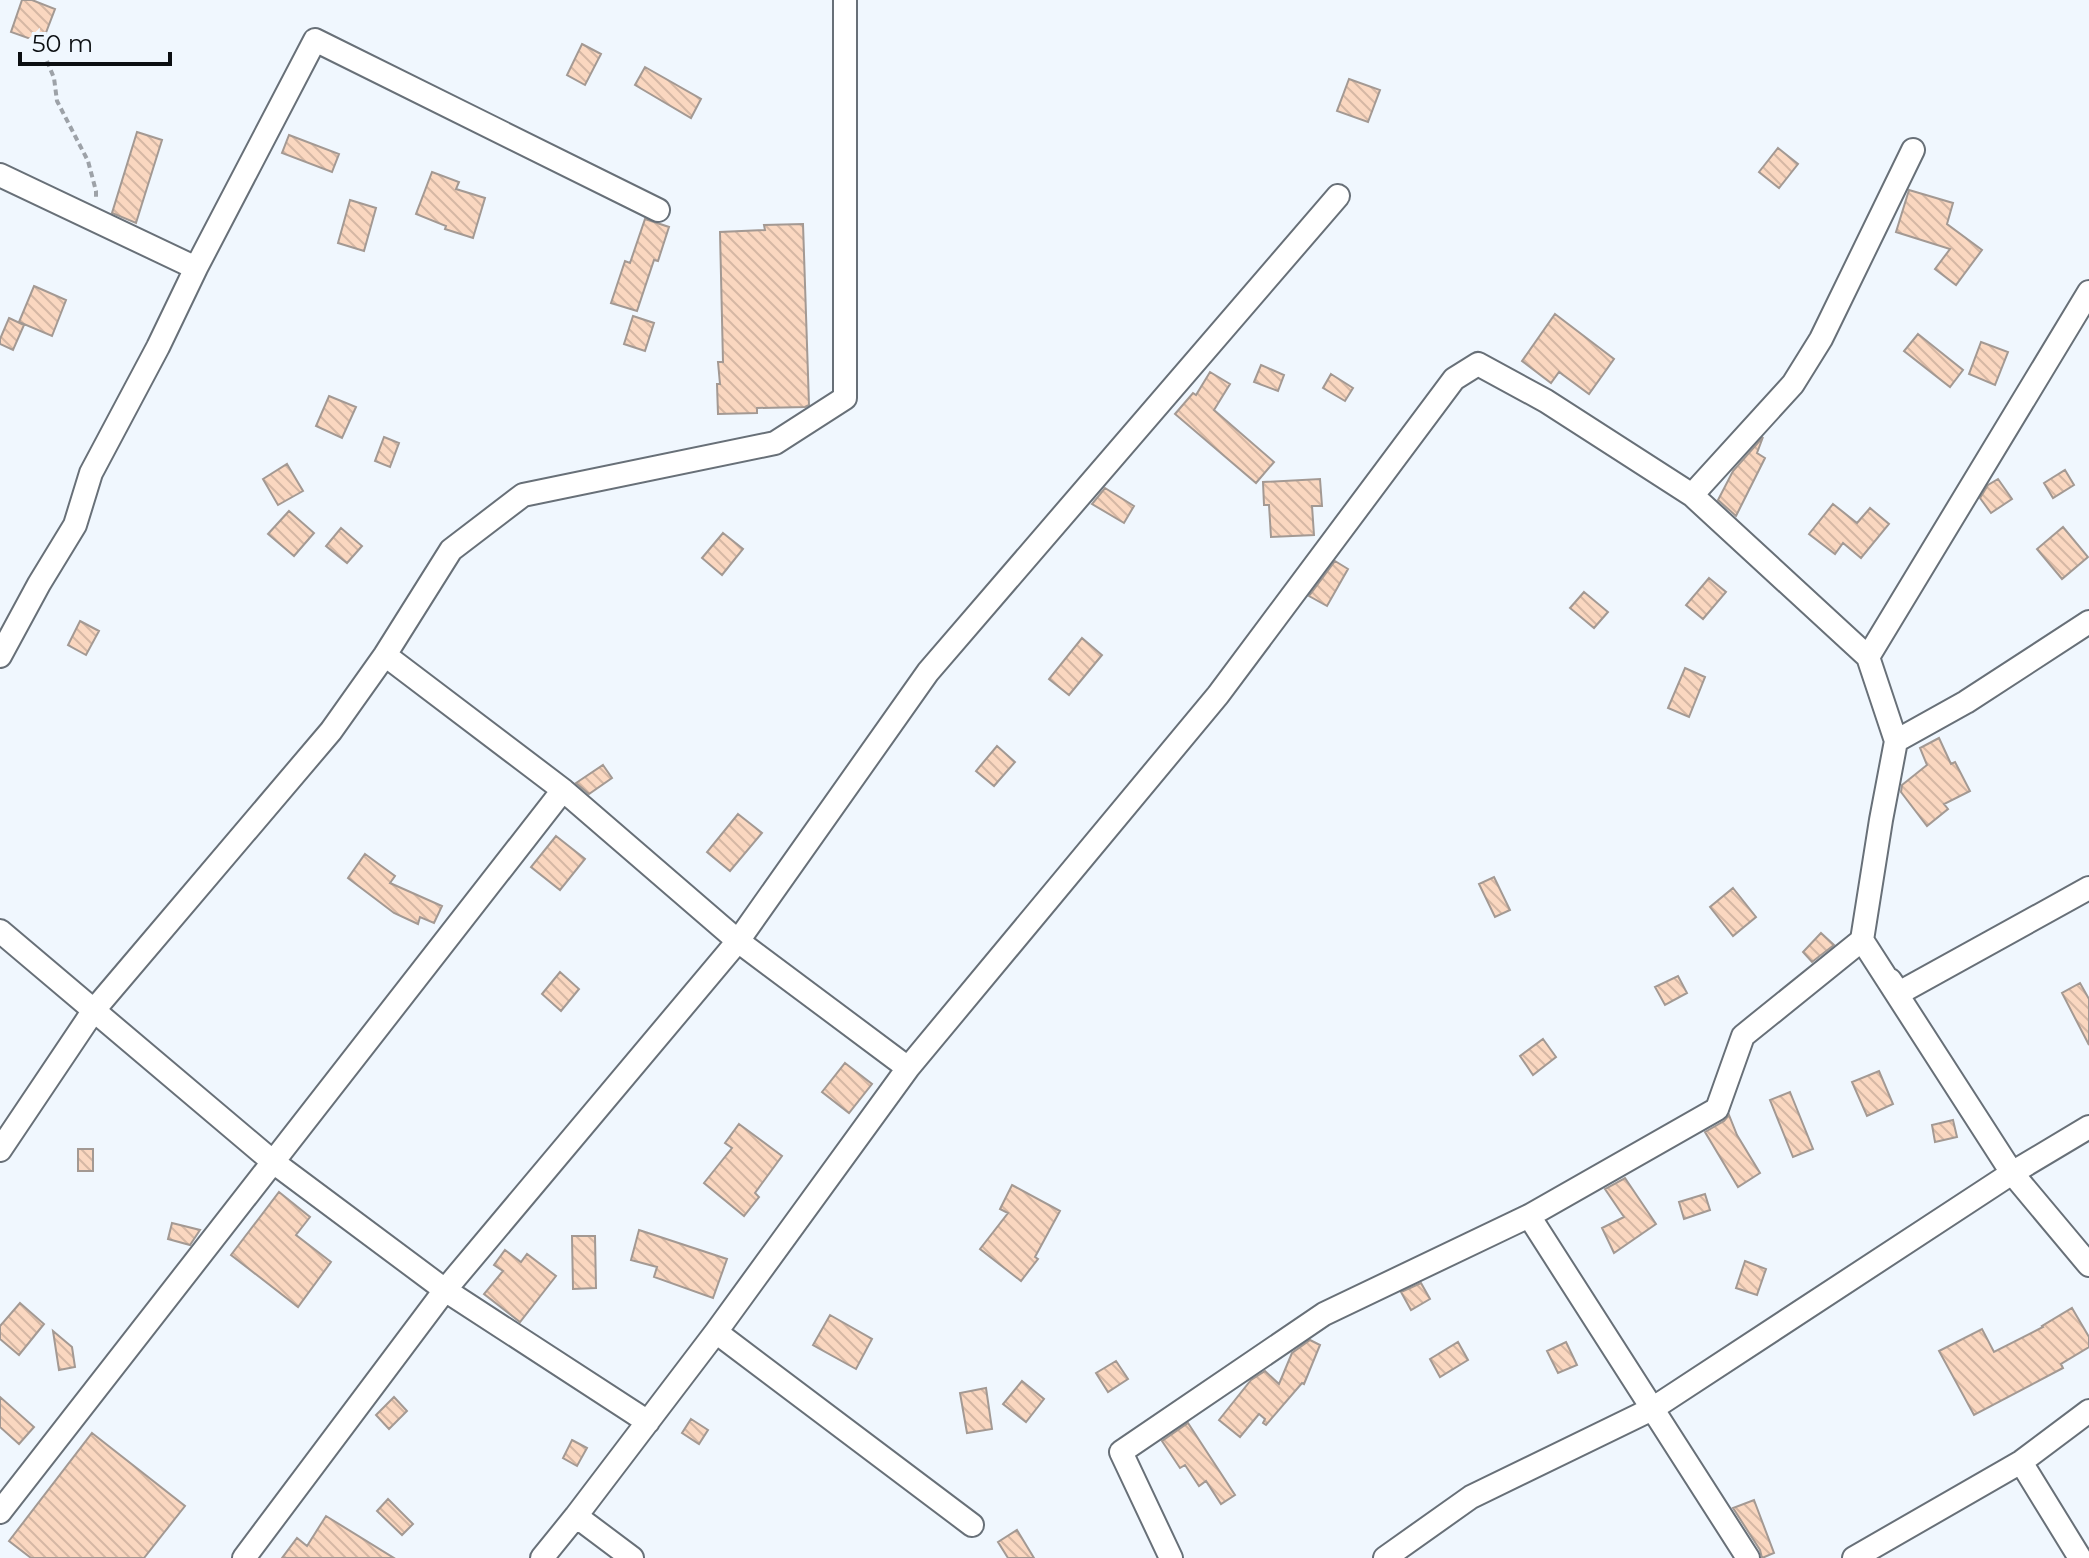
<svg xmlns="http://www.w3.org/2000/svg" width="2089" height="1558" font-family="Montserrat,sans-serif">
	<defs>
		<pattern id="building-back-hatch" width="6" height="6" patternUnits="userSpaceOnUse" patternTransform="scale(2)"><rect width="6" height="6" fill="#fad7c0"/><path d="M-1 5l2 2M0 0l6 6M5-1l2 2" fill="none" stroke="#d5b7a4"/></pattern>
	</defs>
	<rect width="100%" height="100%" fill="#f0f7fe"/>
	<path fill="url(#building-back-hatch)" stroke="#a39993" stroke-width="2" d="M22 0H32L55 9 42 43 11 32Z
		M582 44 601 54 585 85 567 75Z
		M645 67 701 99 691 118 635 85Z
		M1349 79 1380 90 1368 122 1337 111Z
		M137 132 162 140 136 223 112 213Z
		M289 135 339 154 332 172 282 153Z
		M1778 148 1798 164 1779 188 1759 172Z
		M432 172 459 182 456 189 485 198 473 238 445 229 446 226 416 214Z
		M1909 190 1953 203 1947 224 1982 250 1956 285 1935 269 1950 249 1896 232Z
		M350 200 376 208 364 251 338 243Z
		M645 219 669 227 658 261 654 260 637 311 611 303 625 261 630 263Z
		M803 224 809 405 805 407 757 408V413L718 414 717 384H720L718 362H723L720 232 765 230 764 225Z
		M34 286 66 300 52 336 19 322Z
		M1555 314 1614 359 1589 394 1559 372 1551 383 1522 361Z
		M633 316 654 323 645 351 624 344Z
		M9 318 24 325 13 350 0 344V339Z
		M1918 334 1963 370 1950 387 1904 351Z
		M1981 342 2008 352 1995 385 1969 374Z
		M1261 365 1284 375 1278 391 1254 382Z
		M1210 372 1230 384 1214 410 1274 462 1256 483 1175 414 1193 393 1196 395Z
		M1331 374 1353 388 1345 401 1323 388Z
		M329 396 356 407 342 438 316 426Z
		M384 437 399 443 390 467 375 461Z
		M1763 437 1757 453 1765 458 1736 516 1718 500 1733 471Z
		M287 464 303 491 278 505 263 479Z
		M2065 470 2074 485 2053 498 2044 483Z
		M1320 479 1322 506H1312L1314 535 1271 537 1269 505H1264L1263 482Z
		M1998 479 2012 499 1991 513 1980 498 1988 485Z
		M1105 488 1134 506 1124 523 1092 504Z
		M1833 504 1857 523 1870 508 1889 524 1861 558 1843 543 1835 554 1809 534Z
		M289 511 314 533 294 556 268 534Z
		M2063 527 2088 557 2062 579 2037 549Z
		M341 528 362 546 347 563 326 546Z
		M723 533 743 549 722 575 702 558Z
		M1335 561 1348 569 1327 606 1309 596Z
		M1709 578 1726 592 1703 619 1686 605Z
		M1584 592 1608 612 1594 628 1570 608Z
		M80 621 99 631 86 655 68 645Z
		M1082 638 1102 655 1069 695 1049 679Z
		M1685 668 1705 677 1689 717 1668 708Z
		M1939 738 1951 764 1955 762 1970 791 1944 804 1948 809 1927 826 1901 792 1902 785 1927 765 1920 748Z
		M997 746 1015 762 994 786 976 771Z
		M603 765 612 778 589 794 576 783Z
		M738 814 762 833 730 871 707 852Z
		M556 836 585 859 560 890 531 867Z
		M365 854 395 876 390 883 442 906 434 923 420 917 418 924 394 913 348 878Z
		M1494 877 1510 910 1495 917 1479 884Z
		M1733 888 1756 917 1733 936 1710 907Z
		M1821 933 1834 945 1812 962 1803 952Z
		M560 972 579 989 561 1011 542 994Z
		M1678 976 1687 993 1665 1005 1655 987Z
		M2080 983 2089 999V1045L2062 993Z
		M1543 1039 1556 1057 1533 1075 1520 1056Z
		M845 1063 872 1084 849 1113 822 1092Z
		M1879 1071 1893 1104 1867 1116 1852 1082Z
		M1790 1092 1813 1149 1793 1157 1770 1100Z
		M1729 1115 1737 1135 1760 1173 1738 1187 1705 1132 1724 1121Z
		M1953 1120 1957 1137 1935 1142 1932 1125Z
		M739 1124 782 1156 755 1193 759 1197 744 1216 704 1183 732 1148 725 1143Z
		M78 1149H93V1171H78Z
		M1625 1178 1656 1224 1614 1253 1602 1228 1624 1217 1605 1189Z
		M1012 1185 1060 1211 1035 1257 1038 1259 1021 1281 980 1249 1008 1213 1000 1209Z
		M279 1192 310 1217 296 1235 331 1262 298 1307 231 1255Z
		M1705 1194 1710 1210 1684 1219 1679 1202Z
		M172 1223 200 1230 190 1245 168 1239Z
		M639 1230 727 1259 713 1298 654 1277 657 1267 631 1260Z
		M572 1236H595L596 1288 573 1289Z
		M505 1250 521 1262 527 1254 556 1276 520 1322 484 1294 503 1271 494 1265Z
		M1745 1261 1766 1269 1757 1295 1736 1288Z
		M1421 1283 1430 1299 1411 1310 1401 1292Z
		M20 1303 44 1324 19 1355 0 1339V1326Z
		M2072 1308 2089 1337V1347L2061 1364 2063 1368 1974 1415 1939 1351 1982 1329 1994 1352 2043 1327 2042 1326Z
		M830 1315 872 1339 856 1369 813 1345Z
		M53 1331 72 1347 75 1367 59 1370Z
		M1310 1340 1320 1345 1304 1384 1302 1383 1266 1425 1263 1423 1265 1419 1259 1414 1240 1437 1219 1420 1251 1380 1265 1371 1279 1384 1292 1353Z
		M1458 1342 1468 1360 1440 1377 1430 1359Z
		M1566 1342 1577 1365 1558 1373 1547 1351Z
		M1116 1361 1128 1379 1108 1392 1096 1373Z
		M1022 1381 1044 1399 1026 1422 1003 1404Z
		M986 1388 992 1429 967 1433 960 1393Z
		M0 1397 34 1427 19 1444 0 1427Z
		M394 1397 407 1411 389 1429 376 1415Z
		M691 1419 708 1430 699 1444 682 1433Z
		M1188 1423 1235 1495 1221 1504 1206 1481 1199 1486 1185 1465 1180 1468 1162 1441Z
		M92 1433 185 1506 144 1558H31L9 1541Z
		M572 1440 587 1448 577 1466 563 1458Z
		M388 1499 413 1524 402 1535 377 1511Z
		M1754 1500 1774 1553 1762 1558 1760 1550 1733 1508Z
		M326 1516 394 1558H282L297 1538 307 1546Z
		M1017 1530 1034 1558H1008L998 1542Z"/>
	<g fill="none" stroke-linecap="round" stroke-linejoin="round">
		<g stroke="#687078" stroke-width="26">
			<path id="minor" d="M0 175 196 268
				M1692 495 1793 384 1821 339 1913 150
				M385 655 563 790 738 941 908 1068
				M0 656 39 584 75 525 91 473 158 347 196 268 315 40 658 210
				M1868 657 2089 292
				M1896 741 1966 702 2089 622
				M0 931 272 1161 445 1290 648 1422
				M1862 940 2012 1173 2089 1265
				M1890 980 1899 993 2089 888
				M0 1150 94 1010 331 731 385 655 451 550 523 495 775 443 845 398V0
				M1529 1216 1748 1558
				M716 1332 972 1525
				M2021 1462 2080 1558
				M0 1512 563 790
				M576 1516 632 1558
				M244 1558 445 1290 738 941 928 672 1338 196
				M542 1558 576 1516 716 1332 908 1068 1218 695 1454 379 1478 364 1546 401 1692 495 1868 657 1896 741 1881 820 1862 940 1743 1036 1717 1109 1529 1216 1324 1314 1121 1452 1171 1558
				M1385 1558 1471 1497 1652 1409 2012 1173 2089 1127
				M1854 1558 2021 1462 2089 1411"/>
		</g>
		<path stroke="#9da2a8" stroke-width="4" stroke-dasharray="6 4" stroke-linecap="butt" d="M47 61 54 78 57 101 88 161 96 191V197"/>
		<use href="#minor" stroke="#fff" stroke-width="22"/>
	</g>
	<path d="M20 52v12h150v-12" fill="none" stroke="#0c0f12" stroke-width="4"/>
	<text x="32" y="52" font-size="24" fill="#0c0f12" stroke="#f0f7fe" stroke-width="6" paint-order="stroke">50 m</text>
</svg>
